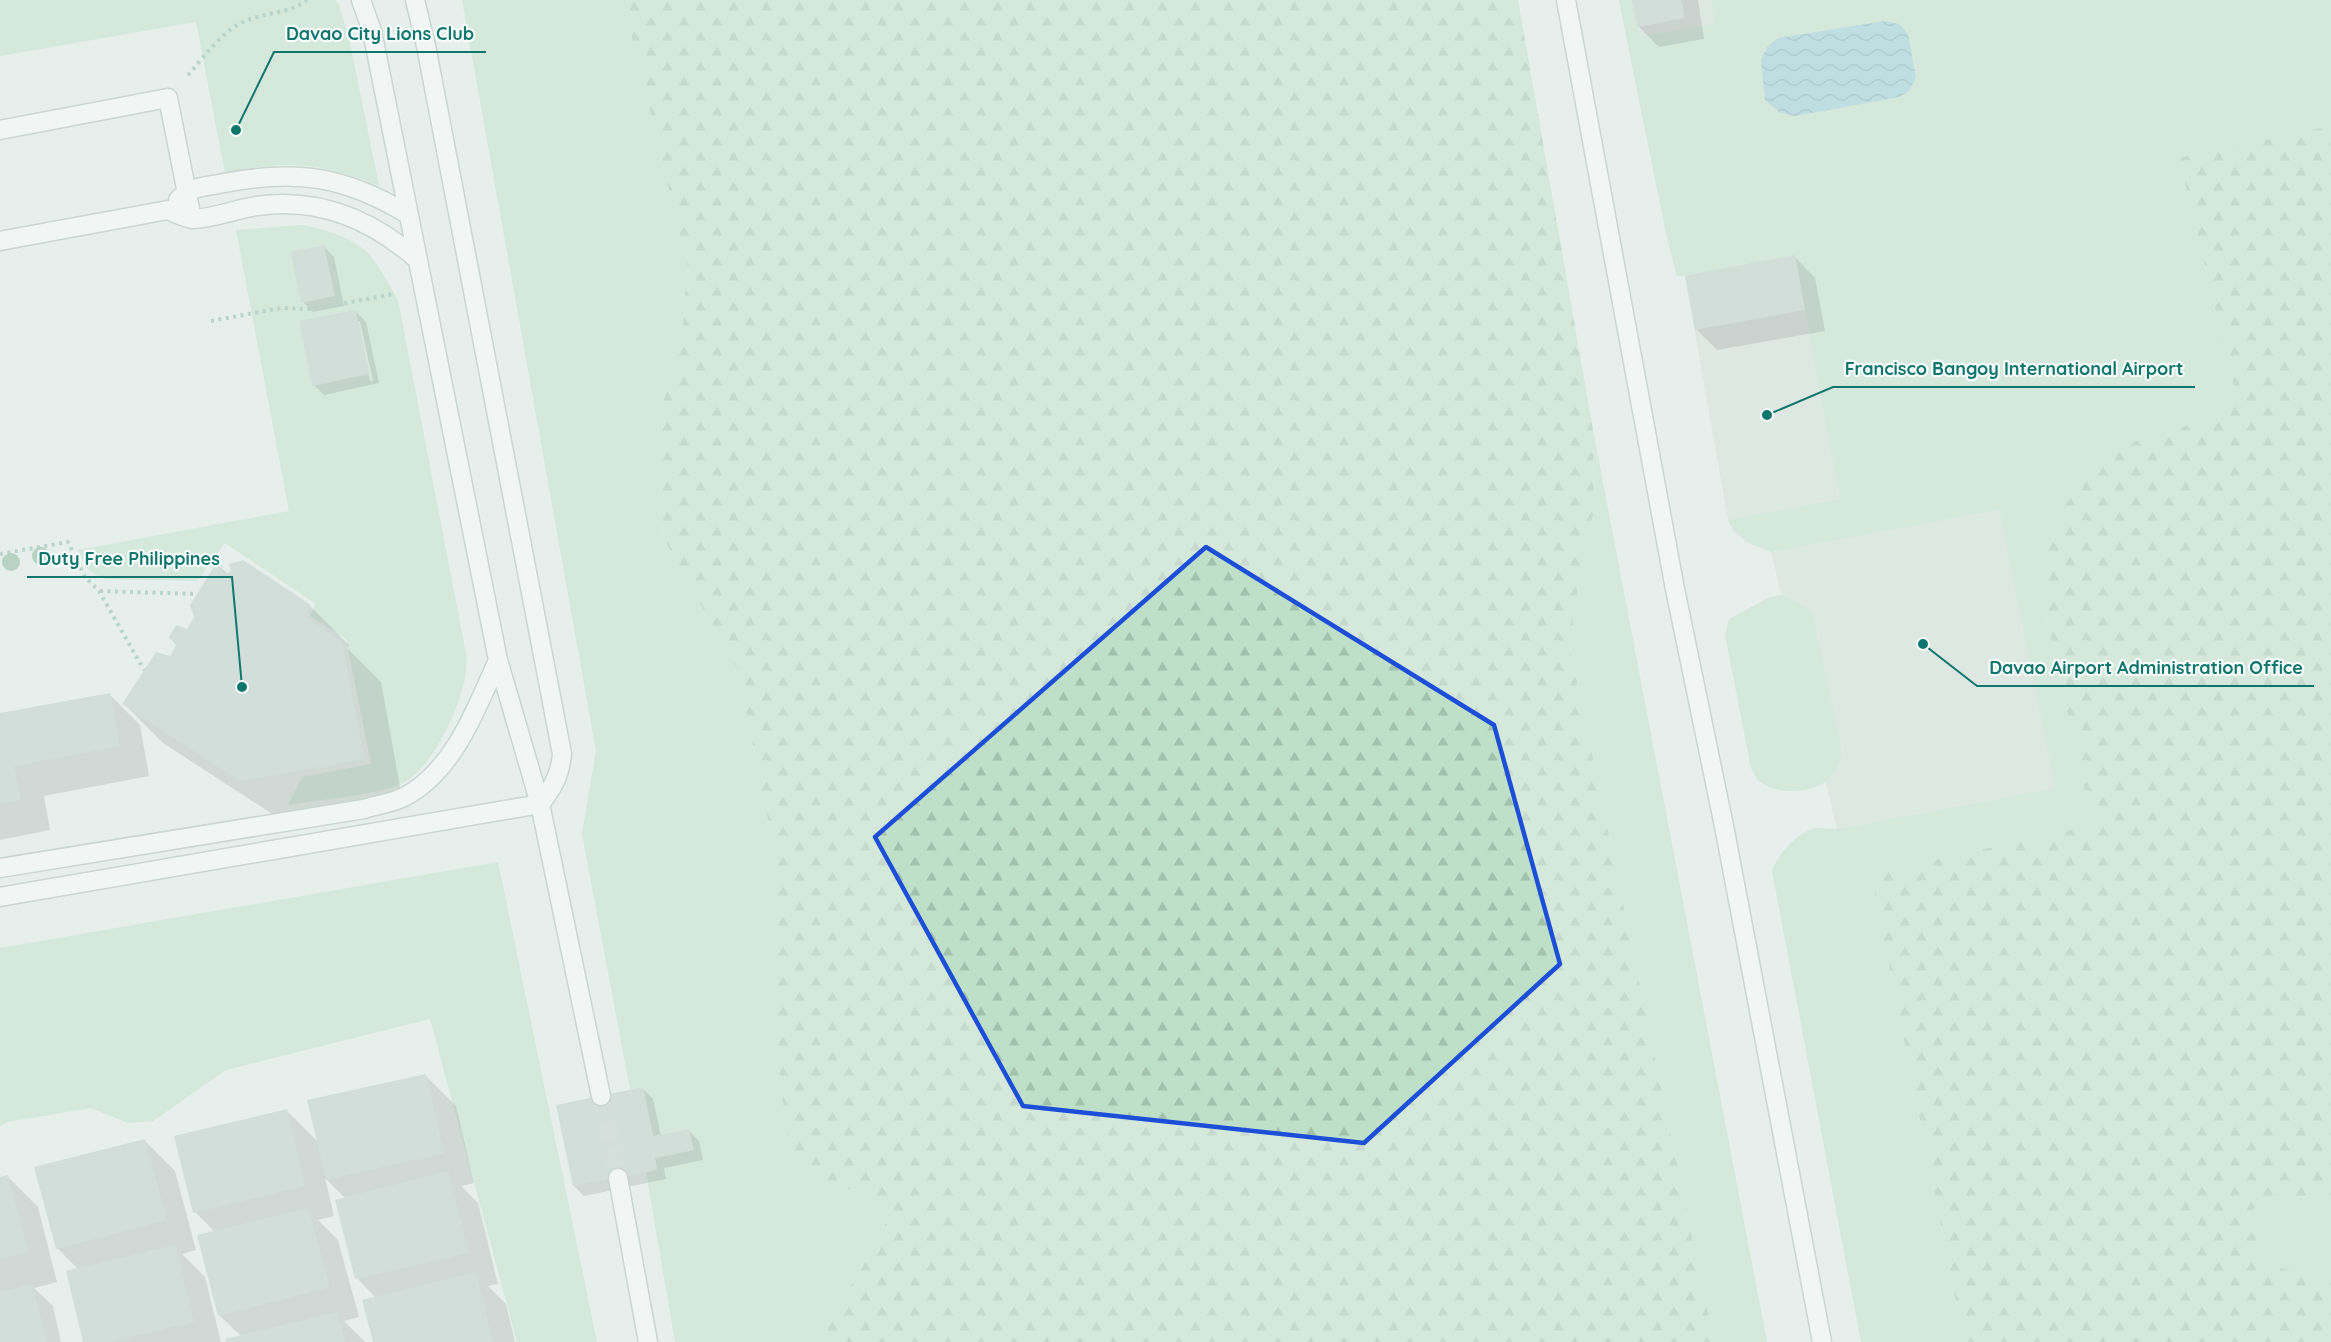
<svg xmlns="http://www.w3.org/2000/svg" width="2331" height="1342" font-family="Quicksand,sans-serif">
	<defs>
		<pattern id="forest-firs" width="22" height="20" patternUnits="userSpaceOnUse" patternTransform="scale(1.5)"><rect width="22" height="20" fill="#bfe0c8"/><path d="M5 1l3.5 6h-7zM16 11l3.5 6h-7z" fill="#a4c1ad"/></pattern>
		<pattern id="water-waves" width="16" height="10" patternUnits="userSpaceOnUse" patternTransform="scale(1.5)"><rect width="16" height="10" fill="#8ec9d4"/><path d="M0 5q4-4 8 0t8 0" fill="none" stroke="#74a5ad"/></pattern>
	</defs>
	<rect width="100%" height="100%" fill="#e6efeb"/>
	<path fill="#d4dfda" d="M1619 0H2331V141L1851 537 1999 510 2056 788 1837 829 1771 552 1746 542 1733 531 1728 520 1685 276H1677L1667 238Z"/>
	<path fill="#bfe0c8" d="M0 0H335L339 5 350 43 379 186C323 162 284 160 225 173L196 22 0 56Z
		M462 0H623L687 264 682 341 658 417 664 539 738 671 775 855V1033L828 1190 872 1189 888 1218 866 1261 828 1322 824 1342H675L646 1172 657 1169 655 1158 693 1150 689 1129 653 1136 643 1087 630 1089 582 834 596 751Z
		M1619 0H1632L1640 36 1715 24 1711 0H2331V126L2179 159 2234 387 2229 407 2209 420 2145 436 2042 561 2048 624 2092 825 1871 874 1964 1342H1861L1772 871C1778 854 1798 831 1817 828 1823 828 1831 829 1837 829L2055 788 1999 510 1771 552C1753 544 1737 539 1728 520L1840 499 1795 256 1685 276H1677L1667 238Z
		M302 225C326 230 358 238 373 259 383 272 390 286 398 300L467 659C466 668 466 678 463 686 455 717 430 773 398 785 366 797 323 799 288 805L302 777 371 764 346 639 310 616 316 604 225 543 197 581 107 579C89 574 85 567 78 550L289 511 236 230Z
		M1593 430 1767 1342H1714L1570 648 1579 581 1594 510Z
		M1782 595 1812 611 1842 751C1839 763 1836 773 1827 781 1809 794 1775 795 1758 780 1755 777 1753 771 1751 768L1725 635 1729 619 1770 597Z
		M498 862 597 1342H517L430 1019 226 1070 153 1121 128 1123 91 1108 7 1122 0 1126V948Z
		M2331 1196V1277L2302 1274 2266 1263 2247 1216 2265 1197Z"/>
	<path fill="url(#forest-firs)" d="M623 0H1518L1593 430 1594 510 1579 581 1570 648 1714 1342H824L828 1322 866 1261 888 1218 872 1189 828 1190 788 1143 775 1033V855L738 671 664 539 658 417 682 341 687 264Z
		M2331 126V1196L2265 1197 2247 1216 2266 1263 2302 1274 2331 1277V1342H1964L1871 874 2092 825 2048 624 2042 561 2065 505 2100 462 2145 436 2209 420 2229 407 2234 387 2179 158Z"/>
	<path fill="url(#water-waves)" d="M1885 21 1899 24 1908 34 1916 78 1909 91 1899 97 1795 116 1779 112 1765 100 1761 60 1767 47 1778 38Z"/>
	<path fill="#0003" fill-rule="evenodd" d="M1634 0H1698L1704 39 1659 47 1638 26Z
		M324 247 334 257 344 306 313 312 303 302Z
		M1795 257 1815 278 1825 331 1717 350 1697 330 1687 277Z
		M356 312 366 322 379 383 324 395 314 385ZM357 321H360L373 381H370Z
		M242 562 310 606 349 645 347 648 381 682 402 798 280 819 163 743 124 704 170 658 187 631 221 567 228 574Z
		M109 694 140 725 149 776 44 796 50 830 0 840V715Z
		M425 1075 456 1106 474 1183 461 1186 478 1203 498 1284 488 1286 506 1304 515 1342H375L376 1298 357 1278 346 1199 325 1178 334 1216 318 1220 338 1240 359 1317 344 1321 365 1342H228L241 1336 219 1315 215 1232 195 1212 287 1111 319 1143Z
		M643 1089 653 1099 661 1136 689 1131 699 1141 703 1160 664 1168 666 1179 584 1196 574 1186Z
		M145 1141 175 1171 196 1250 182 1254 205 1277 221 1342H85L78 1269 57 1248Z
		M8 1177 38 1207 57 1282 34 1288 53 1306 61 1342H0V1179Z"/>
	<path fill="#bbcac4" d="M1632 0H1681L1685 18 1637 27Z
		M324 245 335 296 301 303 291 252Z
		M1795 255 1805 310 1695 330 1685 276Z
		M356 310 369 374 312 386 299 321Z
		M243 560 311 605 304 616 342 642 364 759 240 781 122 704 156 652 170 656 176 645 169 637 176 625 187 629 194 617 190 605 215 565H221L224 574 231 572 229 564Z
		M110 693 120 746 14 766 21 800 0 804V713Z
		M426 1074 444 1153 326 1180 307 1100Z
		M643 1087 653 1136 689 1129 694 1150 655 1158 657 1170 573 1186 556 1105Z
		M287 1109 305 1186 193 1213 174 1136Z
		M145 1139 167 1220 56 1249 34 1167Z
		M448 1171 469 1253 355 1279 335 1200Z
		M8 1175 28 1252 0 1259V1177Z
		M308 1208 330 1287 218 1316 197 1235Z
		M175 1245 194 1322 109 1342H83L66 1271Z
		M476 1272 493 1342H373L362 1300Z
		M32 1284 47 1342H0V1292Z
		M337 1312 345 1342H226L225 1339Z"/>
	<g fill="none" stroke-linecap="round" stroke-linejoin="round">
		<path stroke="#bfccc8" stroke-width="18" stroke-dasharray="18 9" stroke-linecap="butt" d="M601 1096 618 1178"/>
		<g stroke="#a8b8b2" stroke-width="21">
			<path id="minor" d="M361 0 372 31 498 660 540 804 601 1096
				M1566 0 1675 589 1724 826 1822 1342
				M0 130 168 98 192 219
				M178 200C190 186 206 187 224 183 297 169 345 176 409 215
				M0 241 168 210C175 213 186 219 194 219 215 218 236 209 257 206 320 197 372 220 418 260
				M0 868 364 809C377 805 392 803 404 797 454 771 476 709 498 660
				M0 897 540 804C553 788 560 775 562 754L426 46 415 0
				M618 1178 648 1342"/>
		</g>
		<path stroke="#86b3a5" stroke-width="4" stroke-dasharray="3 4.5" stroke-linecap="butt" d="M188 75C205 56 222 31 245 21 266 12 289 14 307 0
			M211 321 281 308 313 309 394 294
			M0 554 68 542 85 577 99 591 144 670
			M100 591 197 594"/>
		<use href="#minor" stroke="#fff" stroke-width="18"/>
	</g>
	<g fill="#80af93">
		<circle cx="41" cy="556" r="9"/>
		<circle cx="11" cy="562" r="9"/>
	</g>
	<path d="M0 0H2331V1342H0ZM1206 547 1494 725 1560 964 1364 1143 1023 1106 875 837Z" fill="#e6efeb" fill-opacity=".55" fill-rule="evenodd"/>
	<path fill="none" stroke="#1d4ed8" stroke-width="4.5" stroke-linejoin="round" d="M1206 547 1494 725 1560 964 1364 1143 1023 1106 875 837Z"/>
	<path fill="none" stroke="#0f766e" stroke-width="2" d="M236 130L274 52H486M1767 415L1833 387H2195M242 687L232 577H27M1923 644L1977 686H2314"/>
	<g fill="#0f766e" stroke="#f7fbf9" stroke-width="2">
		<circle cx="236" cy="130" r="6"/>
		<circle cx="1767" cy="415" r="6"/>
		<circle cx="242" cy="687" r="6"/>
		<circle cx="1923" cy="644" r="6"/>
	</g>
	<g font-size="18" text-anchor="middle" font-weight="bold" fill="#0f766e" stroke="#f7fbf9" stroke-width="4.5" stroke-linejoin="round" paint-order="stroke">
		<text x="380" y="40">Davao City Lions Club</text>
		<text x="2014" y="375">Francisco Bangoy International Airport</text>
		<text x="129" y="565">Duty Free Philippines</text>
		<text x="2146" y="674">Davao Airport Administration Office</text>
	</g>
</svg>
